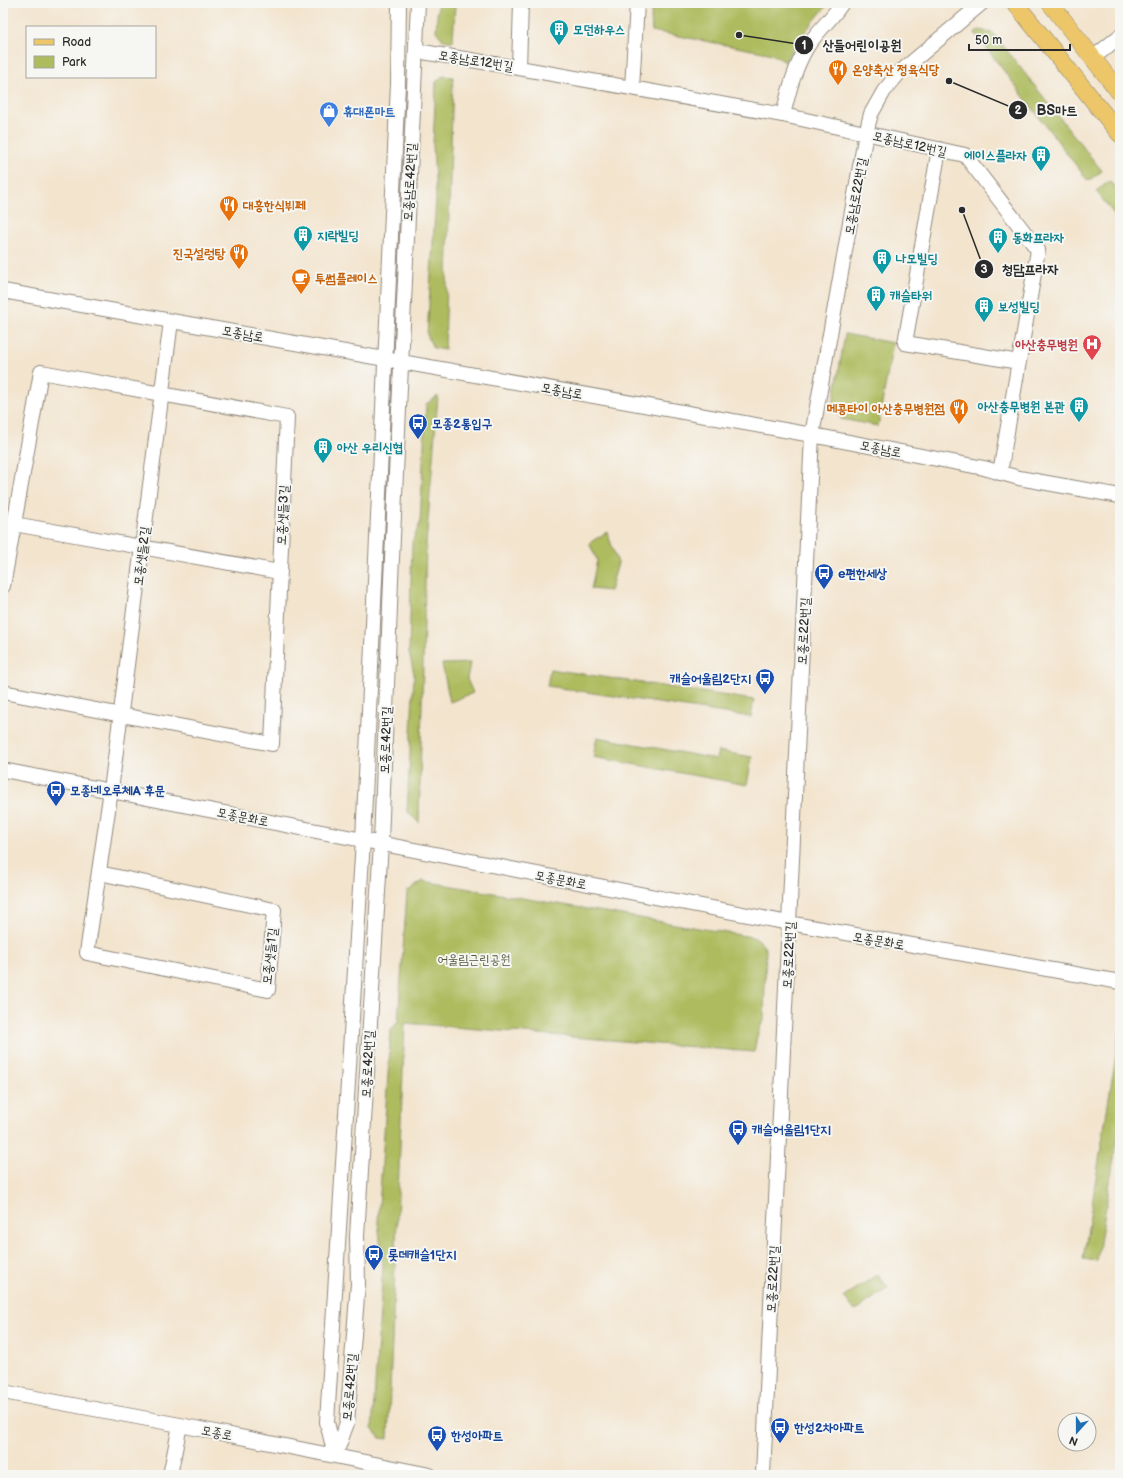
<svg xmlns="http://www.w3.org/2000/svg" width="1123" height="1478" font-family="'Balsamiq Sans','Poor Story',sans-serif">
	<rect width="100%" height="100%" fill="#f6f6f2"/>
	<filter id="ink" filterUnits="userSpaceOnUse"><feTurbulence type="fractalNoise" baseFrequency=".025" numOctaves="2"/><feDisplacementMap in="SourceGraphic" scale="8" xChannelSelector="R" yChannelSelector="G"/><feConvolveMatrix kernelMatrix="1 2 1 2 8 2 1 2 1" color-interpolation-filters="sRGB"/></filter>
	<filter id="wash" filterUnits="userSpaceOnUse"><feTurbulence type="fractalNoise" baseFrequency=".012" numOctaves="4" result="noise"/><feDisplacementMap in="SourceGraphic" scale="16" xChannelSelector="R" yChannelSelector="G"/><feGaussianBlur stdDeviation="0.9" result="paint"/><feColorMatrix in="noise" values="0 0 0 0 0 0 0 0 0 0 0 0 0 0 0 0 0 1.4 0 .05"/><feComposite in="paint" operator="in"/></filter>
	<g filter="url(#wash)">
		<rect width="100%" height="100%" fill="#f3e4ce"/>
		<path fill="#aebc5e" stroke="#6c7444" d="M438 3H455L453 42 443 40 436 31Z
			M654 3H829L798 40 785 62 776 56 768 53 652 31 651 17Z
			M979 30 993 33 1102 171 1088 181 975 33Z
			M443 76 453 77 445 350 433 348 427 335 436 198 433 145 436 82Z
			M1110 181 1120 194V222L1096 191Z
			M845 334 893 343 878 426 841 419 833 405Z
			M438 396 426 545 419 823 407 811 414 674 409 652 412 542 420 523 426 404Z
			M607 532 618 563 610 591 591 589 597 560 589 543Z
			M470 663 467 679 473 693 450 702 442 664Z
			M550 669 754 700 751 717 547 686Z
			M597 737 716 759 718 751 752 757 747 785 593 757Z
			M423 881 757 938 766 949 764 1018 757 1036 754 1052 405 1023 388 1439 380 1438 372 1429 383 1266 378 1222 391 1030 398 1022 407 892Z
			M1120 1030V1121L1097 1261 1083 1259Z
			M878 1274 888 1288 855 1311 844 1297Z"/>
	</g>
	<g filter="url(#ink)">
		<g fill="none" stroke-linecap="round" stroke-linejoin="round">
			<g stroke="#8f887c" stroke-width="16">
				<path id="minor" d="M842 3C832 19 817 31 807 47 794 69 789 91 783 115L965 155 1038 250 1000 473
					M417 51 519 68 521 3
					M1093 58 1120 36
					M519 68 783 115
					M632 88 637 3
					M939 149 905 343 1019 362
					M3 291 812 435 984 468 1019 478 1120 496
					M3 522 279 572
					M3 586 41 372 287 417 272 744 3 692
					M3 770 789 923 1120 982
					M99 873 274 910 268 990 87 953 111 790 171 321
					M3 1392 180 1425 430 1475
					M335 1456 347 1423 358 1284 357 1236 381 843 391 580 418 3
					M335 1456 327 1422 363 840 398 84 399 3
					M170 1475 180 1425
					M763 1475 812 435 866 133 871 114 884 91 899 73 982 3"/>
			</g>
			<g stroke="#8f887c" stroke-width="18">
				<path id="major" d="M1015 3 1120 134
					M1050 3 1120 93"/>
			</g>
			<use href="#minor" stroke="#fff" stroke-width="14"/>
			<use href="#major" stroke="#ecc669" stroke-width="17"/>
		</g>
	</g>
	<defs>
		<g id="building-pin" transform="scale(1)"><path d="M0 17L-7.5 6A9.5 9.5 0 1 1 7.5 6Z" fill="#0f9aa8" stroke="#f6f6f2"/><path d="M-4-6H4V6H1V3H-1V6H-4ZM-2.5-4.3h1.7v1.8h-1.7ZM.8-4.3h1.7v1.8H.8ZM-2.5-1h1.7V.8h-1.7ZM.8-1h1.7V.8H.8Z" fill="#fff"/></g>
		<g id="restaurant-pin" transform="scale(1)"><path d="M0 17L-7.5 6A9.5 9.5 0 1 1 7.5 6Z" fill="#e8710a" stroke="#f6f6f2"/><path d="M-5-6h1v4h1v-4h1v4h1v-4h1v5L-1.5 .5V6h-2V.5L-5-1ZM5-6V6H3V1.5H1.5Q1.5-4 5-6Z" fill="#fff"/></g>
		<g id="shop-pin" transform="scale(1)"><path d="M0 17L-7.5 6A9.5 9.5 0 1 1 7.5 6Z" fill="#3f7fe0" stroke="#f6f6f2"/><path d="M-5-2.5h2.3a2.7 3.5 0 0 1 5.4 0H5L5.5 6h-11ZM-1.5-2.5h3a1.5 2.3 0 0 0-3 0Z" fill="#fff"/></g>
		<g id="cafe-pin" transform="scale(1)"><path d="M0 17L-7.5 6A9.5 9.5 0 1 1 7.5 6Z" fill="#e8710a" stroke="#f6f6f2"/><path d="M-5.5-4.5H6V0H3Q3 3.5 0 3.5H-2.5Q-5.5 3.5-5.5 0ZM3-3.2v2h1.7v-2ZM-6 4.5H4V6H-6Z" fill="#fff"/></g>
		<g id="hospital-pin" transform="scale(1)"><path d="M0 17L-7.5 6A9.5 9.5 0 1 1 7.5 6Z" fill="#e0444e" stroke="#f6f6f2"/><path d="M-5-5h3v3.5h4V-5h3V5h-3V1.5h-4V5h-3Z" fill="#fff"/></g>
		<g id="bus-pin" transform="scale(1)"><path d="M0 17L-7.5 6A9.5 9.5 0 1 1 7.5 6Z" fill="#1a4fb4" stroke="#f6f6f2"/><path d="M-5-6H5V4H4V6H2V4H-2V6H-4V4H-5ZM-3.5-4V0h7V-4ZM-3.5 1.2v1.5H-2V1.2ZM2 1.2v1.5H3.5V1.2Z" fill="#fff"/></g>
	</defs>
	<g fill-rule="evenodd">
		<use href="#building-pin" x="559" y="29"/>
		<use href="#restaurant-pin" x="838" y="69"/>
		<use href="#shop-pin" x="329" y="111"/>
		<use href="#building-pin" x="1041" y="155"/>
		<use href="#restaurant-pin" x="229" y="205"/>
		<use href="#building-pin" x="303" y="235"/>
		<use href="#building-pin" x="998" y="237"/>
		<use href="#restaurant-pin" x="239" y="253"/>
		<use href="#building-pin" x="882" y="258"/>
		<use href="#cafe-pin" x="301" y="278"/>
		<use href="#building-pin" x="876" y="295"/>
		<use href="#building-pin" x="984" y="306"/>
		<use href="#hospital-pin" x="1092" y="344"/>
		<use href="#building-pin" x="1079" y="406"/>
		<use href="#restaurant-pin" x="959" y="408"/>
		<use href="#bus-pin" x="418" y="423"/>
		<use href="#building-pin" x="323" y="447"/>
		<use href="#bus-pin" x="824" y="573"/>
		<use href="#bus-pin" x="765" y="678"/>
		<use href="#bus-pin" x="56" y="790"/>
		<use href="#bus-pin" x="738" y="1129"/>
		<use href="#bus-pin" x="374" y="1254"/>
		<use href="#bus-pin" x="780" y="1427"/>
		<use href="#bus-pin" x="437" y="1435"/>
	</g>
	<g text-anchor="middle" stroke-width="4" stroke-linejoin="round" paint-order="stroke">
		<g font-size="13" font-weight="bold" fill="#0d838f" stroke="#f6f6f2" text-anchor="start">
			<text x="573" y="34">모던하우스</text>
			<text x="1027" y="160" text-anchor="end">에이스플라자</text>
			<text x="317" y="240">지락빌딩</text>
			<text x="1012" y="242">동화프라자</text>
			<text x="896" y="263">나모빌딩</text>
			<text x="890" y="300">캐슬타워</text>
			<text x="998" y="311">보성빌딩</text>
			<text x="1065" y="411" text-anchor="end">아산충무병원 본관</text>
			<text x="337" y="452">아산 우리신협</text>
		</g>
		<g font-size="13" fill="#2b2b2b" stroke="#f6f6f2">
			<text transform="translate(476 60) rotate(9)" y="5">모종남로12번길</text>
			<text transform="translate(910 143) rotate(13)" y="5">모종남로12번길</text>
			<text transform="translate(409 182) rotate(-87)" y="5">모종남로42번길</text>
			<text transform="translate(855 196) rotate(-80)" y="5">모종남로22번길</text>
			<text transform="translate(243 333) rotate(10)" y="5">모종남로</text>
			<text transform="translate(562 390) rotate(10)" y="5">모종남로</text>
			<text transform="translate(881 448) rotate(11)" y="5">모종남로</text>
			<text transform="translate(282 515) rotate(-87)" y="5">모종샛들3길</text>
			<text transform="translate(141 556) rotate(-83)" y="5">모종샛들2길</text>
			<text transform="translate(803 631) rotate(-87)" y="5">모종로22번길</text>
			<text transform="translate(385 740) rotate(-88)" y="5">모종로42번길</text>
			<text transform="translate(243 816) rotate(11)" y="5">모종문화로</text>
			<text transform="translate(561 879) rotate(11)" y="5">모종문화로</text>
			<text transform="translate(879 940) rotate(10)" y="5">모종문화로</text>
			<text transform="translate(788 955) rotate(-87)" y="5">모종로22번길</text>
			<text transform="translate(269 956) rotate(-84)" y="5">모종샛들1길</text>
			<text transform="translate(367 1064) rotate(-87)" y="5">모종로42번길</text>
			<text transform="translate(772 1279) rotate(-87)" y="5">모종로22번길</text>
			<text transform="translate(349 1387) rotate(-85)" y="5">모종로42번길</text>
			<text transform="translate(217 1432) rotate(11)" y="5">모종로</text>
		</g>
		<g font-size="13" font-weight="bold" fill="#c56008" stroke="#f6f6f2" text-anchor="start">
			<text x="852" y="74">온양축산 정육식당</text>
			<text x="243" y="210">대흥한식뷔페</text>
			<text x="225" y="258" text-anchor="end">진국설렁탕</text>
			<text x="315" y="283">투썸플레이스</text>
			<text x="945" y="413" text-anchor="end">메콩타이 아산충무병원점</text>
		</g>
		<g font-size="13" font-weight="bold" fill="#366cbe" stroke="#f6f6f2" text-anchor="start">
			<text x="343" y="116">휴대폰마트</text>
		</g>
		<g font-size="13" font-weight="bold" fill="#be3a42" stroke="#f6f6f2" text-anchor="end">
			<text x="1078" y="349">아산충무병원</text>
		</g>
		<g font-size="13" font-weight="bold" fill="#164399" stroke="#f6f6f2" text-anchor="start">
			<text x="432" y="428">모종2통입구</text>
			<text x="838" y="578">e편한세상</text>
			<text x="751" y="683" text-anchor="end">캐슬어울림2단지</text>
			<text x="70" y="795">모종네오루체A 후문</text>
			<text x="752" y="1134">캐슬어울림1단지</text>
			<text x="388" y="1259">롯데캐슬1단지</text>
			<text x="794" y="1432">한성2차아파트</text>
			<text x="451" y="1440">한성아파트</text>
		</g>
		<g font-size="13" fill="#52563a" stroke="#f6f6f2">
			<text x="474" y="964">어울림근린공원</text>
		</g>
	</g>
	<path fill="none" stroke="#2b2b2b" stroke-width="1.5" d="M739 35L804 45M949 81L1018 110M962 210L984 269"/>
	<g fill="#2b2b2b" stroke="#f6f6f2" stroke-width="1.5">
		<circle cx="739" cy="35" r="4"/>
		<circle cx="949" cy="81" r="4"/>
		<circle cx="962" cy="210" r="4"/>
		<circle cx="804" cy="45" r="10"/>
		<circle cx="1018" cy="110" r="10"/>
		<circle cx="984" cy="269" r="10"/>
	</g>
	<g font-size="12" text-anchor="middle" font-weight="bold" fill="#fff">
		<text x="804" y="49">1</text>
		<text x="1018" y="114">2</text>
		<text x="984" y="273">3</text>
	</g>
	<g font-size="14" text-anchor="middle" font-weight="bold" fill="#2b2b2b" stroke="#f6f6f2" stroke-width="4" stroke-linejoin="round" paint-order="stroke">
		<text x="862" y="50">산들어린이공원</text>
		<text x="1057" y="115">BS마트</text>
		<text x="1030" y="274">청담프라자</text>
	</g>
	<rect width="1123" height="1478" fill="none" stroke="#f6f6f2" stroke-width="16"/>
	<rect x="26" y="26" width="130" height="52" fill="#f6f6f2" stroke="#a5a5a2"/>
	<rect x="34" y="39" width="20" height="6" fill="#ecc669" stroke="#a5a5a2"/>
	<text x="62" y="46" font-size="12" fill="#2b2b2b">Road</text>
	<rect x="34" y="56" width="20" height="12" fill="#aebc5e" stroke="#a5a5a2"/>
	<text x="62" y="66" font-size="12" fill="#2b2b2b">Park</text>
	<g transform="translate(1077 1432) rotate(201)"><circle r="19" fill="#f6f6f2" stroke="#a5a5a2"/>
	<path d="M0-3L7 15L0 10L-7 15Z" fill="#1f6fb2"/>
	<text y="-6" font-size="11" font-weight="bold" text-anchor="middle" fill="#2b2b2b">N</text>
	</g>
	<path d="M969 44v6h101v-6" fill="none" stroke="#2b2b2b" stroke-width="2"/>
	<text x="975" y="44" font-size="12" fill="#2b2b2b" stroke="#f6f6f2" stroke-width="3" paint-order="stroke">50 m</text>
</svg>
